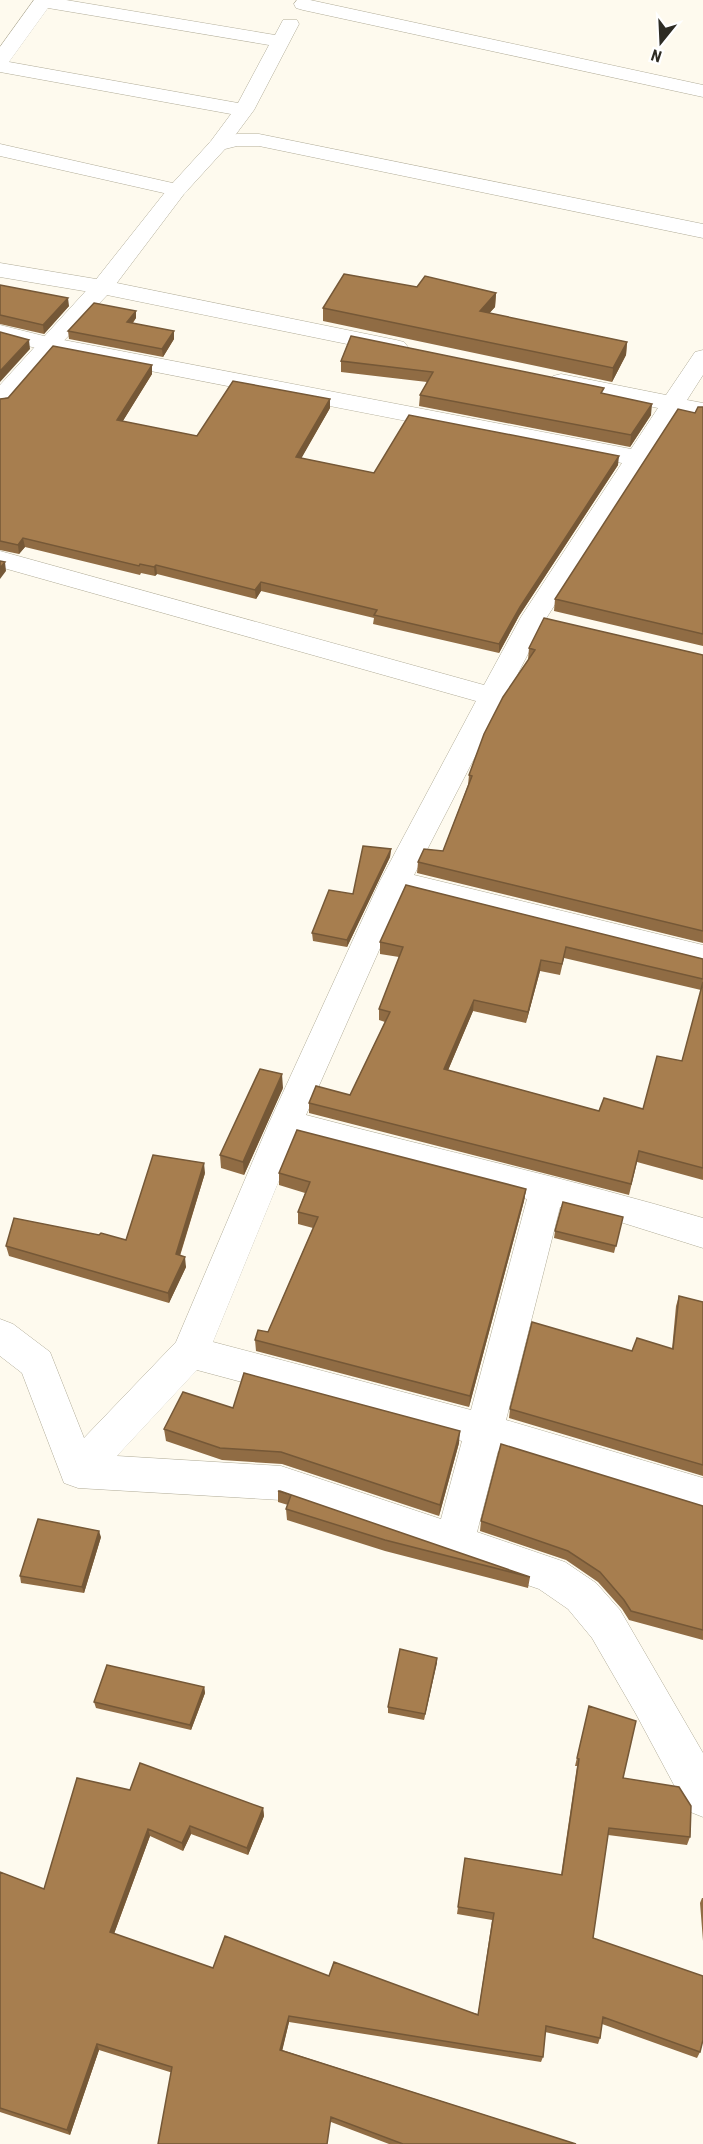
<svg xmlns="http://www.w3.org/2000/svg" width="703" height="2144" font-family="'Roboto Condensed',sans-serif">
	<rect width="100%" height="100%" fill="#fefaee"/>
	<g fill="none" stroke-linecap="round" stroke-linejoin="round">
		<g stroke="#b1ac98" stroke-width="1">
			<path id="minor" d="M34 0H66L275 35 283 20H297L299 24 254 110 225 149 218 151 211 149 208 145 231 114 0 72V47ZM48 8 269 45 238 103 9 62Z
				M297 0H310L703 85V97L303 10 296 8 294 4Z
				M0 144 177 184 184 186 188 190 184 194 177 196 0 156Z
				M0 263 102 280 396 340 404 342 408 347 404 352 396 354 102 294 0 277Z
				M0 325 48 337 631 449 658 408 553 386 549 381 553 376 561 374 666 395 695 352 703 350V375L687 400 703 403V417L679 412 547 617 414 875 703 945V969L404 894 306 1115C439 1150 572 1179 703 1218V1248L617 1221 560 1207 506 1420 703 1478V1514L498 1451 477 1532 565 1562 596 1583 620 1610 703 1753V1817L688 1811 636 1714 592 1638 568 1609 539 1589 281 1500 78 1488 64 1483 22 1373 0 1356V1319L13 1324 50 1352 84 1438 176 1342 269 1123 380 881 476 701 0 567V551L484 685 521 617 622 463 48 351 0 339ZM296 1139 527 1199 471 1410 213 1342ZM197 1370 462 1441 441 1519 281 1466 117 1456Z"/>
		</g>
		<g stroke="#b1ac98" stroke-width="1">
			<path id="tertiary" d="M237 134H259L703 224V238L259 146H237L225 149 184 194 110 292 56 349 8 405 0 407V385L94 282 170 186 211 141Z"/>
		</g>
		<use href="#minor" fill="#fff" fill-rule="evenodd"/>
		<use href="#tertiary" fill="#fff" fill-rule="evenodd"/>
	</g>
	<path fill="#906c44" fill-rule="evenodd" d="M0 285 69 306 44 334 0 324Z
		M417 287 496 293 495 307 489 313 627 342 626 355 612 382 323 321V308Z
		M136 318 133 323 174 339 163 357 69 339 68 331Z
		M351 336 603 394 651 415 630 447 419 406 420 395 427 382 341 372V361Z
		M152 365V374L122 422 197 436 330 408 301 458 374 473 618 465 519 616 499 653 373 624 374 618 261 591 256 599 157 574 155 576 141 573 140 575 25 547 19 554 0 550V399Z
		M703 407V646L554 611 555 599 695 413Z
		M529 648 703 655V943L417 873 418 862 443 851 468 785 469 775 528 660Z
		M391 849 390 857 347 947 313 941 312 933 353 894Z
		M406 885 703 959V1180L637 1162 629 1195 309 1113V1103L350 1095 385 1022 379 1020V1009L399 957 380 954V942ZM564 958 701 990 682 1061 643 1109 599 1111 448 1070 473 1011 526 1023 540 971 560 975Z
		M283 1088 244 1175 221 1168 220 1155Z
		M205 1173 180 1256 186 1267 169 1303 9 1256 6 1246 126 1240Z
		M279 1173 526 1189 524 1201 469 1407 256 1351 255 1340 268 1332 313 1228 298 1224V1212L305 1193 279 1185Z
		M623 1217 614 1253 554 1238 555 1231Z
		M679 1296 703 1302V1476L509 1418 510 1409 632 1351 672 1349 676 1306Z
		M233 1408 459 1443 439 1516 282 1464 222 1460 166 1441 164 1429Z
		M278 1491 530 1577 528 1588 385 1551 287 1520 286 1509 288 1505 278 1502Z
		M703 1506V1640L629 1620 622 1609 598 1582 566 1560 480 1531 481 1521Z
		M101 1537 84 1593 21 1583 20 1576Z
		M437 1658 424 1720 388 1713V1707Z
		M204 1687 205 1693 191 1730 96 1708 94 1702Z
		M589 1706 623 1778 690 1837 687 1845 608 1835 593 1938 700 2052 697 2058 602 2024 600 2038 598 2044 545 2032 543 2057 541 2062 289 2022 282 2050 576 2144H389L331 2122 99 2050 70 2135 0 2112V1872L44 1889 130 1790 263 1808 264 1816 248 1855 191 1834 183 1851 150 1836 114 1934 213 1968 329 1976 478 2014 492 1920 457 1914 465 1858 561 1875 577 1766H575Z
		M702 1898H703V1941L700 1903Z"/>
	<path fill="#755837" d="M496 293 495 307 479 325 480 311Z
		M68 298 69 306 44 334 43 325Z
		M136 311V318L127 329V322Z
		M174 331V339L163 357 162 349Z
		M29 340 30 349 0 382V371Z
		M627 342 626 355 612 382 613 368Z
		M152 365V374L118 429 117 420Z
		M330 399V408L297 466 296 457Z
		M652 404 651 415 630 447 631 435Z
		M619 456 618 465 519 616 499 653V644L520 607Z
		M23 538 25 547 19 554 18 545Z
		M5 562 6 571 0 579V568Z
		M156 565 157 574 155 576 154 567Z
		M261 582V591L256 599 255 590Z
		M391 849 390 857 347 947V940Z
		M541 960 540 971 526 1023 528 1012Z
		M474 1000 473 1011 444 1080V1069Z
		M282 1074 283 1088 244 1175 243 1162Z
		M204 1163 205 1173 177 1264 176 1254Z
		M526 1189 524 1201 469 1407 470 1396Z
		M185 1257 186 1267 169 1303 168 1293Z
		M460 1431 459 1443 439 1516 440 1505Z
		M99 1531 101 1537 84 1593 82 1587Z
		M437 1658V1663L424 1720 425 1714Z
		M204 1687 205 1693 191 1730 190 1725Z
		M263 1808 264 1816 248 1855 247 1848Z
		M190 1826 191 1834 183 1851 182 1843Z
		M148 1829 150 1836 112 1939 110 1932Z
		M289 2016V2022L281 2056 280 2050Z
		M97 2044 99 2050 70 2135 67 2130Z"/>
	<path fill="#a77e4f" stroke="#755837" stroke-width="1.5" d="M344 274 417 287 425 276 496 293 480 311 627 342 613 368 323 308Z
		M0 285 68 298 43 325 0 315Z
		M94 303 136 311 127 322 174 331 162 349 68 331Z
		M0 332 29 340 0 371Z
		M351 336 604 388 601 393 652 404 631 435 420 395 433 372 341 361Z
		M53 346 152 365 117 420 197 436 233 381 330 399 296 457 374 473 409 415 619 456 520 607 499 644 374 615 377 610 261 582 255 590 156 565 154 567 140 564 139 566 23 538 18 545 0 541V399L8 398Z
		M698 407H703V634L555 599 678 409 695 413Z
		M0 561 5 562 0 568Z
		M544 618 703 655V931L418 862 424 849 443 851 472 776 469 775 484 734 503 697 535 650 529 648Z
		M363 846 391 849 347 940 312 933 329 890 353 894Z
		M406 885 703 959V979L566 947 562 964 541 960 528 1012 474 1000 444 1069 599 1111 604 1098 643 1109 657 1056 682 1061 703 982V1168L639 1151 631 1184 309 1103 316 1086 350 1095 390 1012 379 1009 403 947 380 942Z
		M260 1069 282 1074 243 1162 220 1155Z
		M297 1130 526 1189 470 1396 255 1340 258 1330 268 1332 318 1217 298 1212 310 1182 279 1173Z
		M153 1155 204 1163 176 1254 185 1257 168 1293 6 1246 14 1218 99 1235 101 1233 126 1240Z
		M563 1202 623 1217 616 1246 555 1231Z
		M679 1296 703 1302V1465L510 1409 532 1322 632 1351 637 1338 673 1349Z
		M244 1373 460 1431 440 1505 281 1452 220 1448 164 1429 183 1392 233 1408Z
		M501 1444 703 1506V1630L631 1611 624 1600 600 1572 568 1551 481 1521Z
		M278 1491H280L530 1577 385 1540 286 1509 291 1495Z
		M38 1519 99 1531 82 1587 20 1576Z
		M400 1649 437 1658 425 1714 388 1707Z
		M107 1665 204 1687 190 1725 94 1702Z
		M589 1706 636 1721 623 1778 679 1787 691 1806 690 1837 609 1828 593 1938 703 1976V2040L700 2052 603 2017 600 2038 546 2026 543 2057 289 2016 280 2050 576 2144H403L331 2117 327 2144H158L172 2067 97 2044 67 2130 0 2108V1872L44 1889 77 1778 130 1790 140 1763 263 1808 247 1848 190 1826 182 1843 148 1829 110 1932 213 1968 225 1936 329 1976 334 1962 478 2015 494 1913 458 1907 465 1858 562 1875 579 1759 577 1758Z"/>
	<g transform="translate(661 42) rotate(198)" stroke="#ffffff" stroke-width="4.5" paint-order="stroke">
	<path d="M0-4.5L10 22L0 15L-10 22Z" fill="#2d2b23"/>
	<text y="-9" font-size="16" font-weight="bold" text-anchor="middle" fill="#2d2b23">N</text>
	</g>
</svg>
